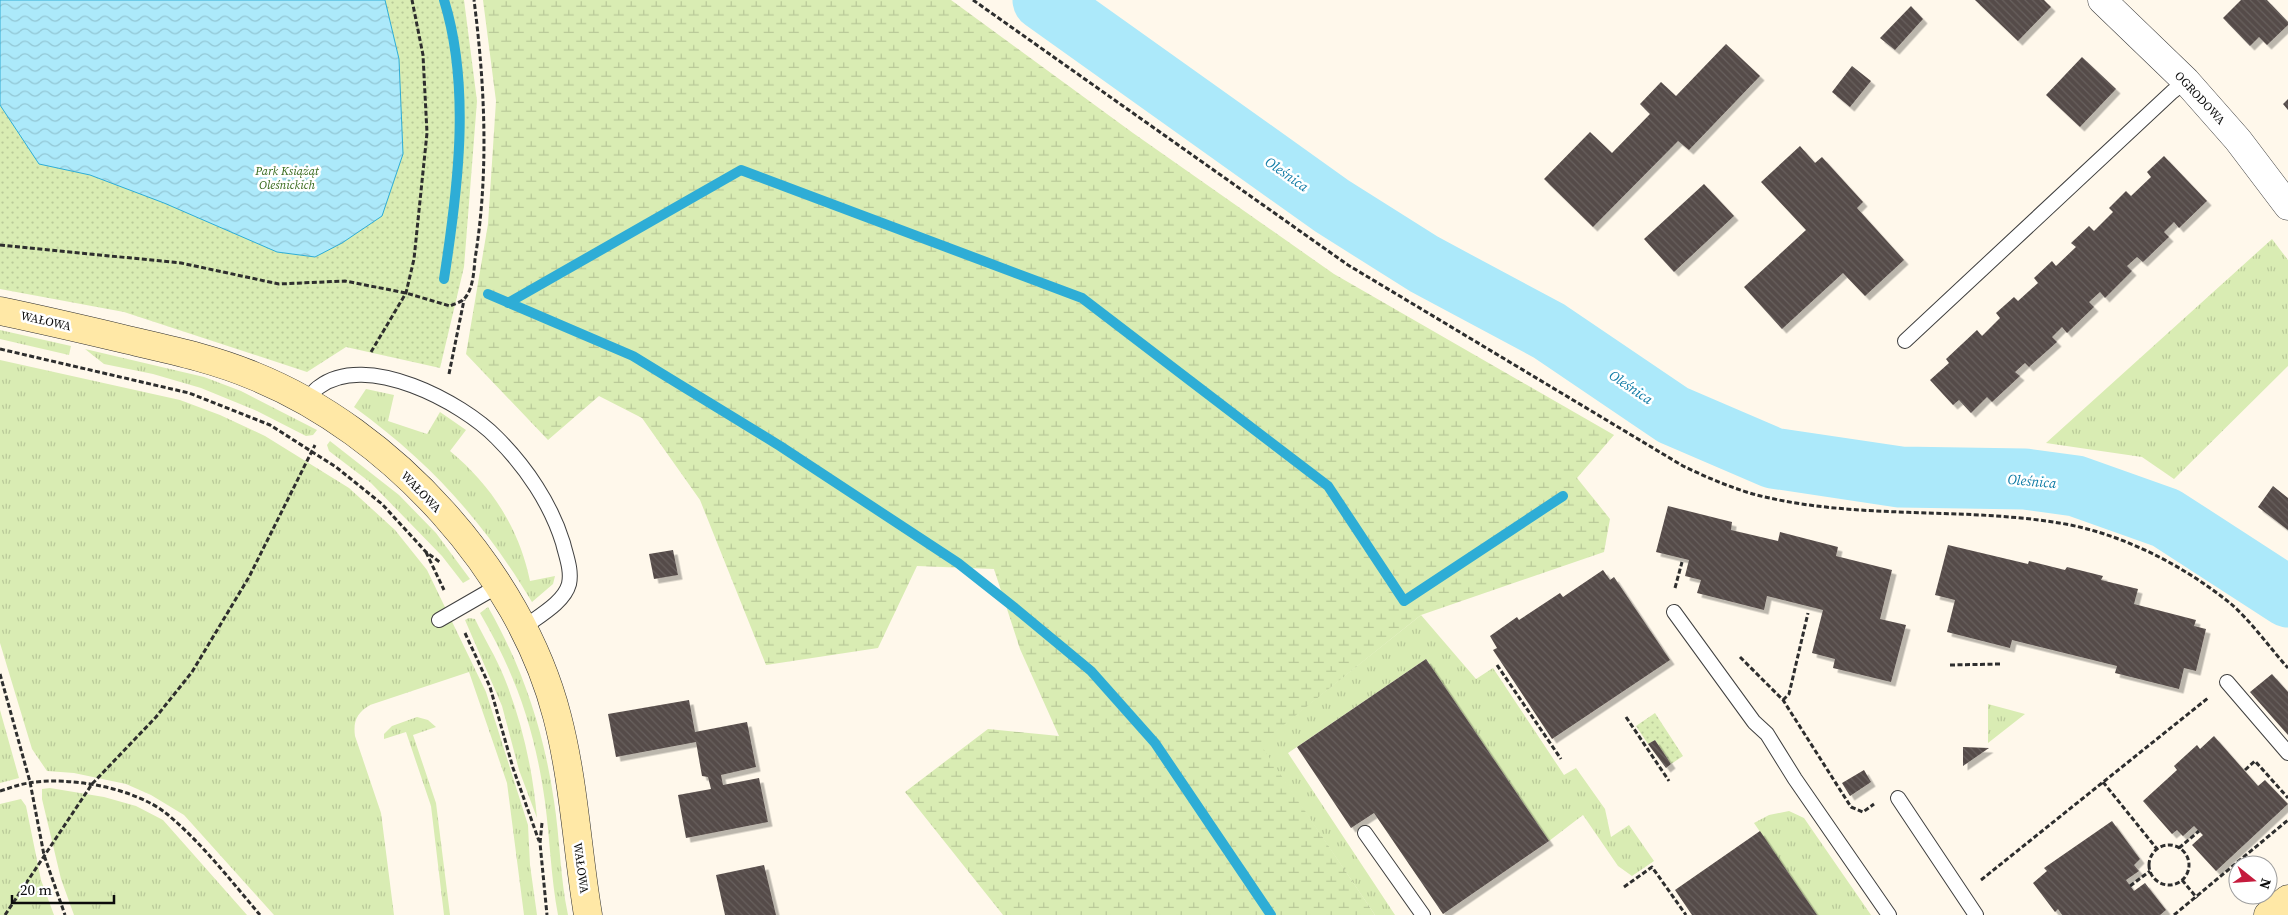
<svg xmlns="http://www.w3.org/2000/svg" width="2288" height="915" font-family="'Source Serif 4',serif">
	<defs>
		<pattern id="grass-tufts" width="24" height="20" patternUnits="userSpaceOnUse" patternTransform="scale(1.25)"><rect width="24" height="20" fill="#d9ecb3"/><path d="M3 7l-1-3M5 7V3M7 7l1-3M15 17l-1-3M17 17v-4M19 17l1-3" fill="none" stroke="#b9c999"/></pattern>
		<pattern id="wetland-marsh" width="20" height="14" patternUnits="userSpaceOnUse" patternTransform="scale(1.25)"><rect width="20" height="14" fill="#d9ecb3"/><path d="M1 5h8M5 5V1M11 12h8M15 12V8" fill="none" stroke="#b9c999"/></pattern>
		<pattern id="park-dots" width="8" height="8" patternUnits="userSpaceOnUse" patternTransform="scale(1.25)"><rect width="8" height="8" fill="#d9ecb3"/><path d="M2 2h.1M6 6h.1" fill="none" stroke="#b9c999" stroke-width="1.8" stroke-linecap="round"/></pattern>
		<pattern id="water-waves" width="16" height="10" patternUnits="userSpaceOnUse" patternTransform="scale(1.25)"><rect width="16" height="10" fill="#ace9fa"/><path d="M0 5q4-4 8 0t8 0" fill="none" stroke="#93c7d5"/></pattern>
		<pattern id="building-back-hatch" width="6" height="6" patternUnits="userSpaceOnUse" patternTransform="scale(1.25)"><rect width="6" height="6" fill="#554b48"/><path d="M-1 5l2 2M0 0l6 6M5-1l2 2" fill="none" stroke="#68605e"/></pattern>
		<filter id="shadow"><feDropShadow dx="4.5" dy="4.5" stdDeviation="0" flood-color="#0004"/></filter>
	</defs>
	<rect width="100%" height="100%" fill="#fff8eb"/>
	<path fill="url(#grass-tufts)" d="M2272 239 2288 260V366L2174 479 2142 457 2046 443Z
		M0 330 71 346 69 355 0 339Z
		M85 349 204 377 241 391 317 430 313 435 306 436 257 411 201 388 153 374 104 364Z
		M0 360 180 400 220 415 265 436 349 488 395 530 427 570 486 692 528 825 530 865 537 915H524L507 783 469 672 370 705C357 713 353 721 355 736L381 813 394 915H274L184 815 151 795 126 784 74 773 47 771 32 749 0 643Z
		M366 389 394 395 388 421 427 434 440 412 466 430 450 451C492 486 519 528 530 581L555 576 553 584 532 602C484 522 430 462 354 407Z
		M330 441 399 495 436 533 470 579 463 583 442 556 371 483 329 451 327 445Z
		M488 607C523 668 544 732 554 801 560 839 560 877 568 915H558C551 878 550 840 545 802 535 730 516 675 480 613Z
		M1421 615 1476 679 1493 668 1564 775 1576 768 1605 809 1611 837 1629 825 1654 861 1632 876 1618 866 1583 815 1549 841 1426 659 1288 753 1395 915H1375L1259 744Z
		M469 618 475 619C484 638 496 657 504 677 522 721 533 771 537 818L519 770 502 706 465 620Z
		M1988 704 2025 714 1988 743Z
		M0 710 19 778 0 783Z
		M417 717 428 720 436 727 413 735 436 803 450 915H444L431 806 406 732 384 739V734L392 726Z
		M50 788 104 797 136 806 163 820 247 915H74L61 879 42 799V789Z
		M21 799 26 806 41 880 54 915H0V804Z
		M1789 811 1804 818 1871 915H1817L1754 823 1769 815Z"/>
	<path fill="url(#wetland-marsh)" d="M483 0H951L1133 133 1334 274 1614 435 1577 478 1610 519 1604 552 1421 615 1260 744 1375 915H1003L905 792 988 729 1059 736 1020 649 994 569 917 566 878 648 766 665 700 500 642 418 599 396 548 440 466 354 488 224 496 101Z"/>
	<path fill="url(#park-dots)" d="M0 0H464L477 101 464 267 440 368 346 347 307 372 124 312 0 289Z
		M1655 713 1683 756 1671 764 1655 740 1648 744 1636 726Z"/>
	<path fill="url(#water-waves)" stroke="#2eadd6" d="M0 0H385L399 59 403 154 382 216 342 243 315 257 277 252 164 203 90 175 39 164 0 105Z"/>
	<g fill="none" stroke-linecap="round" stroke-linejoin="round">
		<path stroke="#2eadd6" stroke-width="10" d="M444 279C458 189 471 87 444 0
			M488 294 633 356 780 446 958 563 1015 608 1091 671 1155 743 1271 915
			M508 303 741 170 1082 298 1328 486 1404 601 1563 496"/>
		<path stroke="#ace9fa" stroke-width="61" d="M1043 0 1332 206 1424 264 1549 331 1673 415 1773 458 1900 477 2025 479 2076 486 2166 518 2288 597"/>
	</g>
	<path fill="url(#building-back-hatch)" filter="url(#shadow)" d="M1975 0H2044L2051 7 2018 41Z
		M2241 0H2267L2288 22V25L2267 45 2259 37 2250 46 2223 18Z
		M1911 6 1923 19 1895 50 1880 38Z
		M1726 44 1760 76 1689 150 1678 141 1593 227 1544 179 1590 132 1612 153 1650 114 1640 104 1661 82 1676 96Z
		M2082 57 2116 89 2080 127 2046 95Z
		M1852 66 1871 81 1850 107 1832 92Z
		M2288 99V110L2283 104Z
		M1800 146 1815 163 1822 157 1863 202 1857 208 1904 260 1865 296 1843 273 1782 329 1744 287 1806 230 1761 182Z
		M2164 156 2207 201 2179 228 2174 222 2164 232 2169 237 2143 262 2137 257 2127 266 2132 271 2105 298 2100 292 2089 302 2094 307 2067 333 2062 327 2052 337 2057 342 2029 367 2025 363 2015 372 2020 376 1992 402 1987 397 1971 413 1959 400 1953 405 1930 380 1949 363 1946 359 1977 330 1982 336 2000 318 1996 313 2014 297 2018 301 2038 283 2034 278 2052 261 2056 266 2076 247 2071 243 2089 226 2094 231 2113 212 2109 208 2126 191 2131 196 2151 177 2147 172Z
		M1704 184 1734 216 1674 272 1644 239Z
		M2273 486 2288 498V530L2258 507Z
		M1668 506 1732 522 1731 530 1778 541 1780 532 1838 547 1836 556 1892 570 1880 619 1906 625 1891 682 1833 668 1835 659 1812 653 1823 610 1767 596 1764 610 1697 593 1701 580 1685 576 1689 560 1656 552Z
		M1948 545 2028 564 2029 561 2065 570 2067 567 2103 576 2101 580 2138 589 2134 604 2196 620 2194 626 2206 629 2196 671 2184 668 2179 689 2115 673 2117 666 2012 640 2010 648 1947 632 1955 600 1935 595Z
		M673 550 678 575 654 579 649 554Z
		M1603 570 1610 580 1614 577 1670 660 1552 739 1493 650 1497 648 1490 636 1517 617 1519 620 1560 593 1563 597Z
		M1426 659 1549 841 1443 914 1374 813 1351 828 1297 747Z
		M2272 674 2288 692V735L2250 692Z
		M689 700 695 732 747 722 756 767 721 775 723 785 759 778 768 822 686 838 678 795 711 789 708 777 702 776 696 742 616 757 608 714Z
		M2214 736 2258 786 2265 780 2288 804 2216 871 2192 845 2203 835 2194 826 2183 836 2177 830 2172 834 2143 801 2177 770 2174 766 2197 745 2200 749Z
		M1655 740 1671 764 1666 768 1648 744Z
		M1963 747 1989 748 1963 766Z
		M1864 770 1871 782 1850 796 1842 783Z
		M2112 821 2140 859 2134 865 2139 871 2126 880 2134 891 2145 883 2166 910 2160 915H2062L2058 909 2055 912 2033 883 2047 871 2044 868Z
		M1760 831 1817 915H1692L1675 890Z
		M764 865 776 915H725L716 875Z"/>
	<g fill="none" stroke-linecap="round" stroke-linejoin="round">
		<g stroke="#3f3f3f" stroke-width="16">
			<path id="lane" d="M1905 341 2172 92 2186 81
				M306 401C310 397 314 390 319 387 366 351 462 402 497 438 526 467 551 504 563 543 566 556 572 570 569 584 564 603 537 617 523 628
				M1674 612 1754 722 1767 734 1795 779 1889 915
				M439 620 498 586
				M2227 682 2288 753
				M1898 798 1976 915
				M1365 833 1423 915"/>
		</g>
		<g stroke="#3f3f3f" stroke-width="29">
			<path id="street" d="M2102 0 2186 81 2238 140 2288 206"/>
		</g>
		<g stroke="#2e2e2e" stroke-width="29">
			<path id="secondary" d="M0 311C43 320 86 330 128 340 171 350 214 359 254 376 391 431 520 572 557 716 574 781 577 849 588 915
				M2268 915 2288 899"/>
		</g>
		<path stroke="#2e2e2e" stroke-width="3" stroke-dasharray="5 2.5" stroke-linecap="butt" d="M973 0 1348 265 1683 466C1706 477 1729 487 1753 494 1851 520 1955 507 2053 522 2117 531 2180 563 2230 603 2251 621 2269 647 2288 668
			M0 245 181 263 279 284 345 281 406 293 450 306C454 304 461 302 464 299 473 290 474 271 475 259 489 173 485 86 474 0
			M0 349 189 393 270 425 336 467 382 504 426 552 441 563
			M371 352 406 293 414 259 427 133 423 55 412 0
			M449 374 464 300
			M426 552 444 590
			M1675 588 1682 562
			M465 633 490 687 513 768 539 841
			M1740 657 1783 700 1851 807 1863 812 1874 804
			M1497 665 1561 759
			M1950 665 2001 664
			M0 674 30 782 44 855 65 915
			M1783 700 1789 694 1808 613
			M1626 717 1669 781
			M2245 770 2255 761 2288 798
			M2103 782 2157 849
			M0 791C10 788 20 784 29 783 70 776 135 788 167 814 201 842 232 882 260 915
			M542 823 540 843 547 915
			M2149 865a20 20 0 1 1 40 0a20 20 0 1 1-40 0Z
			M2179 848 2199 831
			M1981 880 2208 698
			M2182 880 2197 898
			M2130 886 2150 871
			M1624 887 1652 867 1686 915
			M5 915 92 784 156 717 192 672 249 577 315 445
			M2174 915 2288 820"/>
		<use href="#lane" stroke="#fff" stroke-width="14"/>
		<use href="#street" stroke="#fff" stroke-width="28"/>
		<use href="#secondary" stroke="#ffe8a6" stroke-width="28"/>
	</g>
	<g text-anchor="middle" stroke-width="5" stroke-linejoin="round" paint-order="stroke">
		<g font-size="12" fill="#0c0c0c" stroke="#fff">
			<text transform="translate(2200 98) rotate(47)" y="4">OGRODOWA</text>
			<text transform="translate(46 321) rotate(13)" y="4">WAŁOWA</text>
			<text transform="translate(421 492) rotate(46)" y="4">WAŁOWA</text>
			<text transform="translate(581 868) rotate(82)" y="4">WAŁOWA</text>
		</g>
		<g font-size="12" font-style="italic" fill="#356819" stroke="#fff">
			<text x="287" y="175">Park Książąt<tspan x="287" dy="14">Oleśnickich</tspan></text>
		</g>
		<g font-size="14" font-style="italic" fill="#0e7aa5" stroke="#fff">
			<text transform="translate(1287 174) rotate(35)" y="5">Oleśnica</text>
			<text transform="translate(1631 387) rotate(34)" y="5">Oleśnica</text>
			<text transform="translate(2032 481) rotate(5)" y="5">Oleśnica</text>
		</g>
	</g>
	<g transform="translate(2253 880) rotate(107)"><circle r="24" fill="#ffffff" stroke="#9e9e9e"/>
	<path d="M0-4L9 19L0 12L-9 19Z" fill="#c51b3d"/>
	<text y="-8" font-size="14" font-weight="bold" text-anchor="middle" fill="#0c0c0c">N</text>
	</g>
	<path d="M12 895v8h102v-8" fill="none" stroke="#0c0c0c" stroke-width="2.5"/>
	<text x="20" y="895" font-size="15" fill="#0c0c0c" stroke="#ffffff" stroke-width="4" paint-order="stroke">20 m</text>
</svg>
